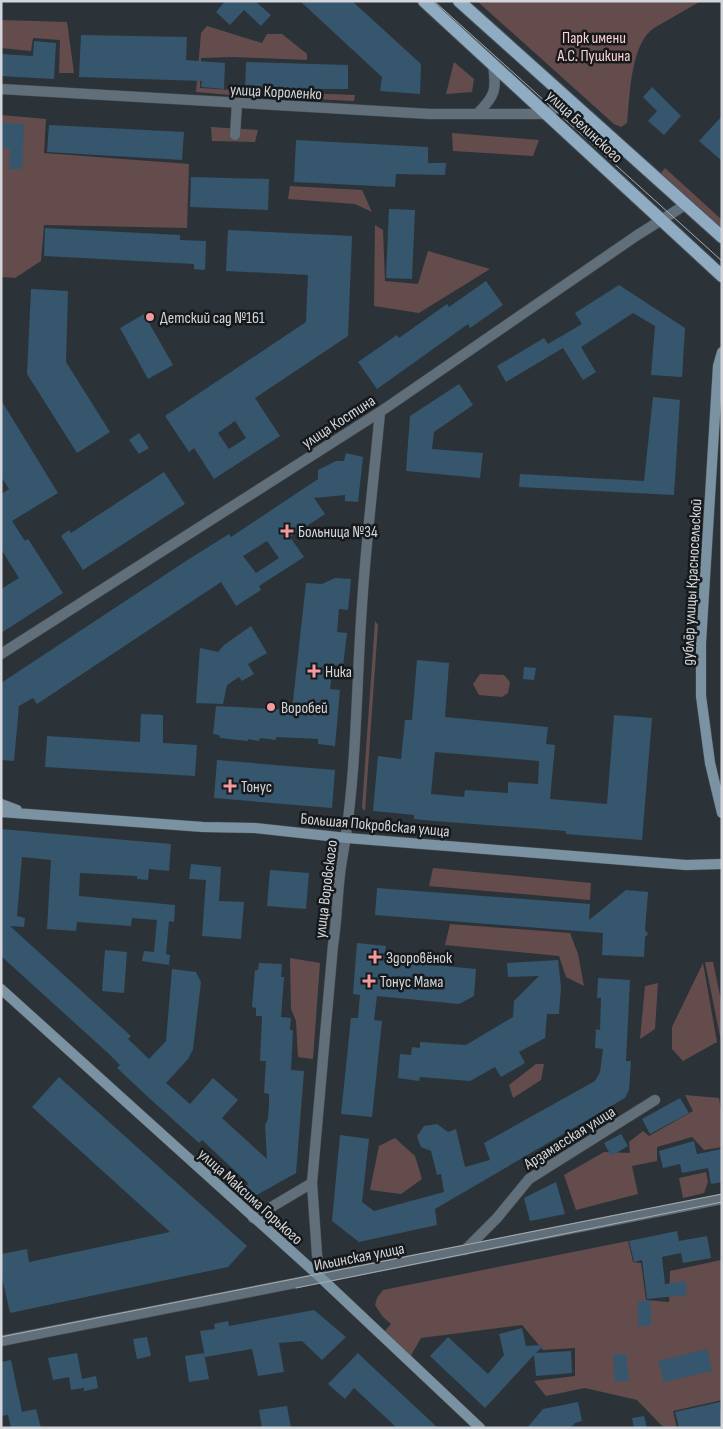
<svg xmlns="http://www.w3.org/2000/svg" width="723" height="1429" font-family="'Sofia Sans Condensed',sans-serif">
	<rect width="100%" height="100%" fill="#2b3338"/>
	<path fill="#644c4d" d="M477 1H701L654 28C630 44 630 97 627 123L621 127 614 124Z
		M1 20 67 22 74 73H59L60 40 33 38 31 51 1 48Z
		M207 26 262 43 267 34H282L307 54V60L233 57 201 58 200 88 232 90V95L196 92 201 33Z
		M454 62 474 79 472 92 446 94Z
		M250 91 355 95 354 101 250 96Z
		M1 115 46 119 44 153 189 164 187 228 44 225 41 261 15 278 1 277Z
		M211 127 258 130 255 142 212 141Z
		M452 133 539 140 533 156 453 151Z
		M665 168 722 220V231L660 174Z
		M290 186 362 190 372 212 355 204 288 199Z
		M375 225 383 230 385 281 418 284 428 251 490 269 419 313 374 306Z
		M375 621 378 625 365 811 362 808Z
		M480 674 504 675 510 682 508 693 502 697 479 695 473 684Z
		M433 868 591 883 590 900 429 886Z
		M450 924 570 933 578 954 584 986 566 977 559 956 445 945Z
		M290 958 320 963 313 1059 298 1057 296 1021 291 1009Z
		M705 962H713L722 1005V1046Z
		M703 963 717 1042 683 1061 672 1049V1027Z
		M658 983 655 1029 640 1039 645 986Z
		M536 1064H544L541 1080 513 1098 509 1085Z
		M685 1095 719 1098 722 1117V1147L704 1150 692 1137 657 1147V1161L632 1166 638 1194 576 1210 564 1175 604 1152 630 1153 629 1142 643 1131 649 1136 693 1111Z
		M395 1138 415 1156 422 1179 401 1194 370 1190 379 1146Z
		M706 1172 708 1182 704 1193 683 1198 679 1178Z
		M628 1241 633 1262 641 1263 646 1300 669 1302 670 1271 721 1260 722 1400 673 1411 677 1428H664L637 1400 585 1388 546 1396 534 1381 575 1376V1348L543 1350 522 1325 421 1338 410 1357 384 1332 391 1324 383 1317 375 1305 377 1298 383 1290Z"/>
	<path fill="#36566d" fill-rule="evenodd" d="M225 1H255L271 15 261 26 244 10 230 25 216 12Z
		M300 1H352L421 64 420 94 380 91 382 77Z
		M81 35 187 37 186 60 225 63 224 89 201 87 202 81 79 77Z
		M34 41 56 43 54 79 1 76V54L33 56Z
		M246 62 348 65V89H308L307 92 245 90Z
		M652 87 681 116 664 135 648 121 657 111 643 97Z
		M722 116V161L699 141Z
		M1 123 24 124 22 169H9L10 149 1 148Z
		M49 125 184 132 182 160 47 152Z
		M296 140 428 147V163H446L445 175 396 174 395 187 294 182Z
		M191 177 269 179 268 210 190 207Z
		M389 209 415 210 412 279 386 278Z
		M45 228 180 235V240L206 241 205 270 194 269V264L44 256Z
		M228 230 352 236 348 336 255 398 280 436 214 479 194 448 189 452 165 416 306 322 308 275 226 271ZM235 421 246 438 229 449 218 433Z
		M486 281 503 305 470 328 468 324 377 389 358 362 397 335 399 338 447 304 449 307Z
		M619 285 685 328 682 377 651 375 655 326 633 313 581 347 596 372 583 380 563 348 506 382 497 366 544 338 548 344 582 324 575 313Z
		M31 289 68 291 66 362 110 432 77 453 27 374Z
		M144 314 173 365 148 379 120 328Z
		M459 384 473 405 434 432 432 449 483 453 480 478 406 471 410 416Z
		M653 397 680 400 674 495 519 487 520 474 644 481Z
		M1 400 58 493 12 521 25 541 28 539 63 593 1 633V589L19 578 1 549V494L9 489 1 477Z
		M139 433 149 448 139 454 129 440Z
		M346 453 363 457 358 502 345 501V495L314 498 325 514 290 537 304 557 259 586 261 590 236 606 221 582 37 704 33 698 19 706 14 761 1 760V683L186 561 229 534 231 537 318 479V470L336 461H344ZM267 541 279 558 256 573 243 556Z
		M164 472 185 504 83 570 61 536 69 530 71 533Z
		M335 578 351 579 348 610 339 609 337 632 347 633 343 666 333 665 330 689 340 690 335 746 318 744V739L276 737V740L260 738 259 741 248 739V741L220 738 219 735 213 734 216 706 292 710 306 583 322 584Z
		M251 626 267 653 248 664 254 674 242 681 239 677 227 685 223 704 196 703 200 648 218 652 224 645Z
		M417 660 449 663 445 717 548 727 546 744 555 745 550 799 607 804 614 715 652 718 642 840 566 834V831L434 821 414 819V815L373 811 378 756 401 759 405 720H412ZM435 752 539 761 538 784 508 782V793L465 790 464 797 431 794Z
		M524 667 536 668 534 680 523 679Z
		M141 714 163 715V743L197 745 195 776 45 767 47 736 140 742Z
		M217 760 335 770 332 808 214 798Z
		M1 829 171 844 169 871 149 869 148 880 137 879V876L80 873 79 896 175 905 174 922 169 921 166 954 170 955 169 965 142 961 144 951 154 952 157 920 132 918 131 926 77 922 76 931 47 929 51 860 22 857 17 916 25 918 24 927 10 926 131 1036 128 1039 149 1059 166 1041 172 969 196 972 201 982 193 1049 188 1059 166 1083 190 1104 213 1078 238 1100 222 1118 267 1159 265 1125 268 1119 269 1105V1094L264 1093 266 1061H260L262 1016H256V1008L252 1007 253 994 255 970H258L259 963 282 964 281 977H284L281 1017 291 1018 290 1030H293L291 1070 304 1071 296 1173 255 1196 244 1187 249 1184 202 1140 199 1143 148 1097 117 1068 120 1065 109 1054 1 956Z
		M191 864 221 867 219 901 244 902 241 939 202 936 206 880 189 879Z
		M270 870 309 873 306 909 267 906Z
		M377 888 590 904 589 920 626 890 648 892 645 930 648 934 645 937 644 957 602 955 603 933 375 915Z
		M357 943 386 946 384 960 476 969 474 996 459 1004 377 996 374 1020 382 1021 372 1117 341 1114 351 1018H358L360 995 353 994Z
		M105 950 127 952 124 993 102 991Z
		M558 960 561 987 559 1014H547L545 1038 519 1052 525 1063 501 1077 495 1067 470 1081 420 1077 419 1081 398 1078 400 1054 411 1055 412 1047 420 1048V1042L466 1045 513 1017 514 1001 539 976 508 977 507 963Z
		M598 978 630 980 626 1061H631L629 1090 625 1098 435 1209 437 1225 359 1242 332 1221 340 1135 369 1139 362 1202 374 1211 444 1192 441 1174 437 1175 431 1151 421 1147 419 1142 417 1136 424 1126 437 1124 448 1132 456 1129 465 1167 490 1160 484 1143 595 1081 600 1072 603 1049 595 1048 596 1029 600 1030 601 998H597Z
		M59 1077 247 1246 228 1267 10 1313 1 1273V1254L27 1249 29 1262 170 1232 32 1107Z
		M680 1098 689 1113 650 1134 642 1119Z
		M621 1134 628 1146 611 1156 604 1143Z
		M694 1141 697 1154 722 1149V1182L711 1184 708 1168 682 1173 680 1164 663 1168 659 1151Z
		M556 1182 565 1214 530 1221 524 1198Z
		M677 1231 679 1241 707 1236 711 1258 683 1263 681 1253 662 1257 665 1284 685 1281 687 1295 647 1299 642 1260 634 1262 629 1241Z
		M638 1301H651V1326H638Z
		M314 1310 346 1337 322 1360 302 1341 279 1343 284 1372 258 1376 252 1349 205 1357 200 1331 215 1329 214 1324 228 1321 229 1326Z
		M522 1328 526 1346 544 1345 536 1353 571 1351 572 1373 536 1376 534 1355 485 1408 430 1356 448 1337 488 1374 504 1355 499 1334Z
		M147 1337 151 1356 137 1359 133 1339Z
		M707 1349 712 1371 664 1382 658 1361Z
		M77 1353 82 1379 96 1376 98 1388 84 1391 83 1385V1388L71 1390 69 1377 53 1380 48 1358Z
		M204 1353 209 1379 189 1382 185 1356Z
		M358 1353 364 1359 438 1428H397L354 1388 345 1399 328 1384Z
		M626 1354 629 1381 615 1382 613 1355Z
		M11 1360 22 1412 36 1409 41 1428H11L8 1415 1 1416V1362Z
		M578 1402 582 1421 575 1423 570 1428H527L543 1409Z
		M720 1402 722 1428H679L675 1412Z
		M287 1406 291 1428H262L259 1410Z
		M644 1416 647 1428H634L632 1418Z"/>
	<g fill="none" stroke-linecap="round" stroke-linejoin="round">
		<g stroke="#495155" stroke-width="11">
			<path id="minor" d="M1 89 430 114H549L565 97
				M478 113C497 94 496 89 493 63
				M235 135 237 103
				M1 654 380 412 636 236 685 205
				M253 1218 312 1183
				M465 1250 497 1218 529 1179 655 1100
				M322 1279 317 1255 312 1183 333 945C338 915 337 884 343 854 357 772 356 688 362 605 366 541 374 477 380 412"/>
		</g>
		<g stroke="#495155" stroke-width="11">
			<path id="tertiary" d="M1 1341 722 1199"/>
		</g>
		<g stroke="#495155" stroke-width="11">
			<path id="secondary" d="M722 352 718 366 701 643V696L710 763 722 813
				M1 804 17 810
				M1 812 203 827 255 828 347 838 686 865 722 864
				M1 989 319 1276 480 1428"/>
		</g>
		<g stroke="#495155" stroke-width="14">
			<path id="primary" d="M424 1 722 276
				M459 1 722 237"/>
		</g>
		<use href="#minor" stroke="#616f7a" stroke-width="10"/>
		<use href="#tertiary" stroke="#616f7a" stroke-width="10"/>
		<use href="#secondary" stroke="#7b92a3" stroke-width="10"/>
		<use href="#primary" stroke="#8facc2" stroke-width="12"/>
		<path stroke="#a6abaf" stroke-width="1" d="M434 1 722 261
			M296 1288 722 1202
			M1 1337 722 1194"/>
	</g>
	<g fill="#f49a9f" stroke="#171a1c" stroke-width="2">
		<circle cx="150" cy="317" r="5"/>
		<path d="M284.5 523.5h5v5h5v5h-5v5h-5v-5h-5v-5h5z"/>
		<path d="M311.5 663.5h5v5h5v5h-5v5h-5v-5h-5v-5h5z"/>
		<circle cx="271" cy="707" r="5"/>
		<path d="M227.5 778.5h5v5h5v5h-5v5h-5v-5h-5v-5h5z"/>
		<path d="M372.5 949.5h5v5h5v5h-5v5h-5v-5h-5v-5h5z"/>
		<path d="M366.5 973.5h5v5h5v5h-5v5h-5v-5h-5v-5h5z"/>
	</g>
	<g text-anchor="middle" stroke-width="5" stroke-linejoin="round" paint-order="stroke">
		<g font-size="16" fill="#fcd0d1" stroke="#171a1c">
			<text x="594" y="43">Парк имени<tspan x="594" dy="18">А.С. Пушкина</tspan></text>
		</g>
		<g font-size="16" fill="#d3d7db" stroke="#171a1c">
			<text transform="translate(276 91) rotate(3)" y="6">улица Короленко</text>
			<text transform="translate(585 126) rotate(43)" y="6">улица Белинского</text>
			<text transform="translate(338 421) rotate(-33)" y="6">улица Костина</text>
			<text transform="translate(691 582) rotate(-87)" y="6">дублёр улицы Красносельской</text>
			<text transform="translate(375 824) rotate(5)" y="6">Большая Покровская улица</text>
			<text transform="translate(325 889) rotate(-83)" y="6">улица Воровского</text>
			<text transform="translate(569 1137) rotate(-32)" y="6">Арзамасская улица</text>
			<text transform="translate(251 1196) rotate(42)" y="6">улица Максима Горького</text>
			<text transform="translate(359 1256) rotate(-11)" y="6">Ильинская улица</text>
		</g>
		<g font-size="16" fill="#d3d7db" stroke="#171a1c" text-anchor="start">
			<text x="160" y="323">Детский сад №161</text>
			<text x="298" y="537">Больница №34</text>
			<text x="325" y="677">Ника</text>
			<text x="281" y="713">Воробей</text>
			<text x="241" y="792">Тонус</text>
			<text x="386" y="963">Здоровёнок</text>
			<text x="380" y="987">Тонус Мама</text>
		</g>
	</g>
	<rect width="723" height="1429" fill="none" stroke="#d3d7db" stroke-width="5"/>
</svg>
